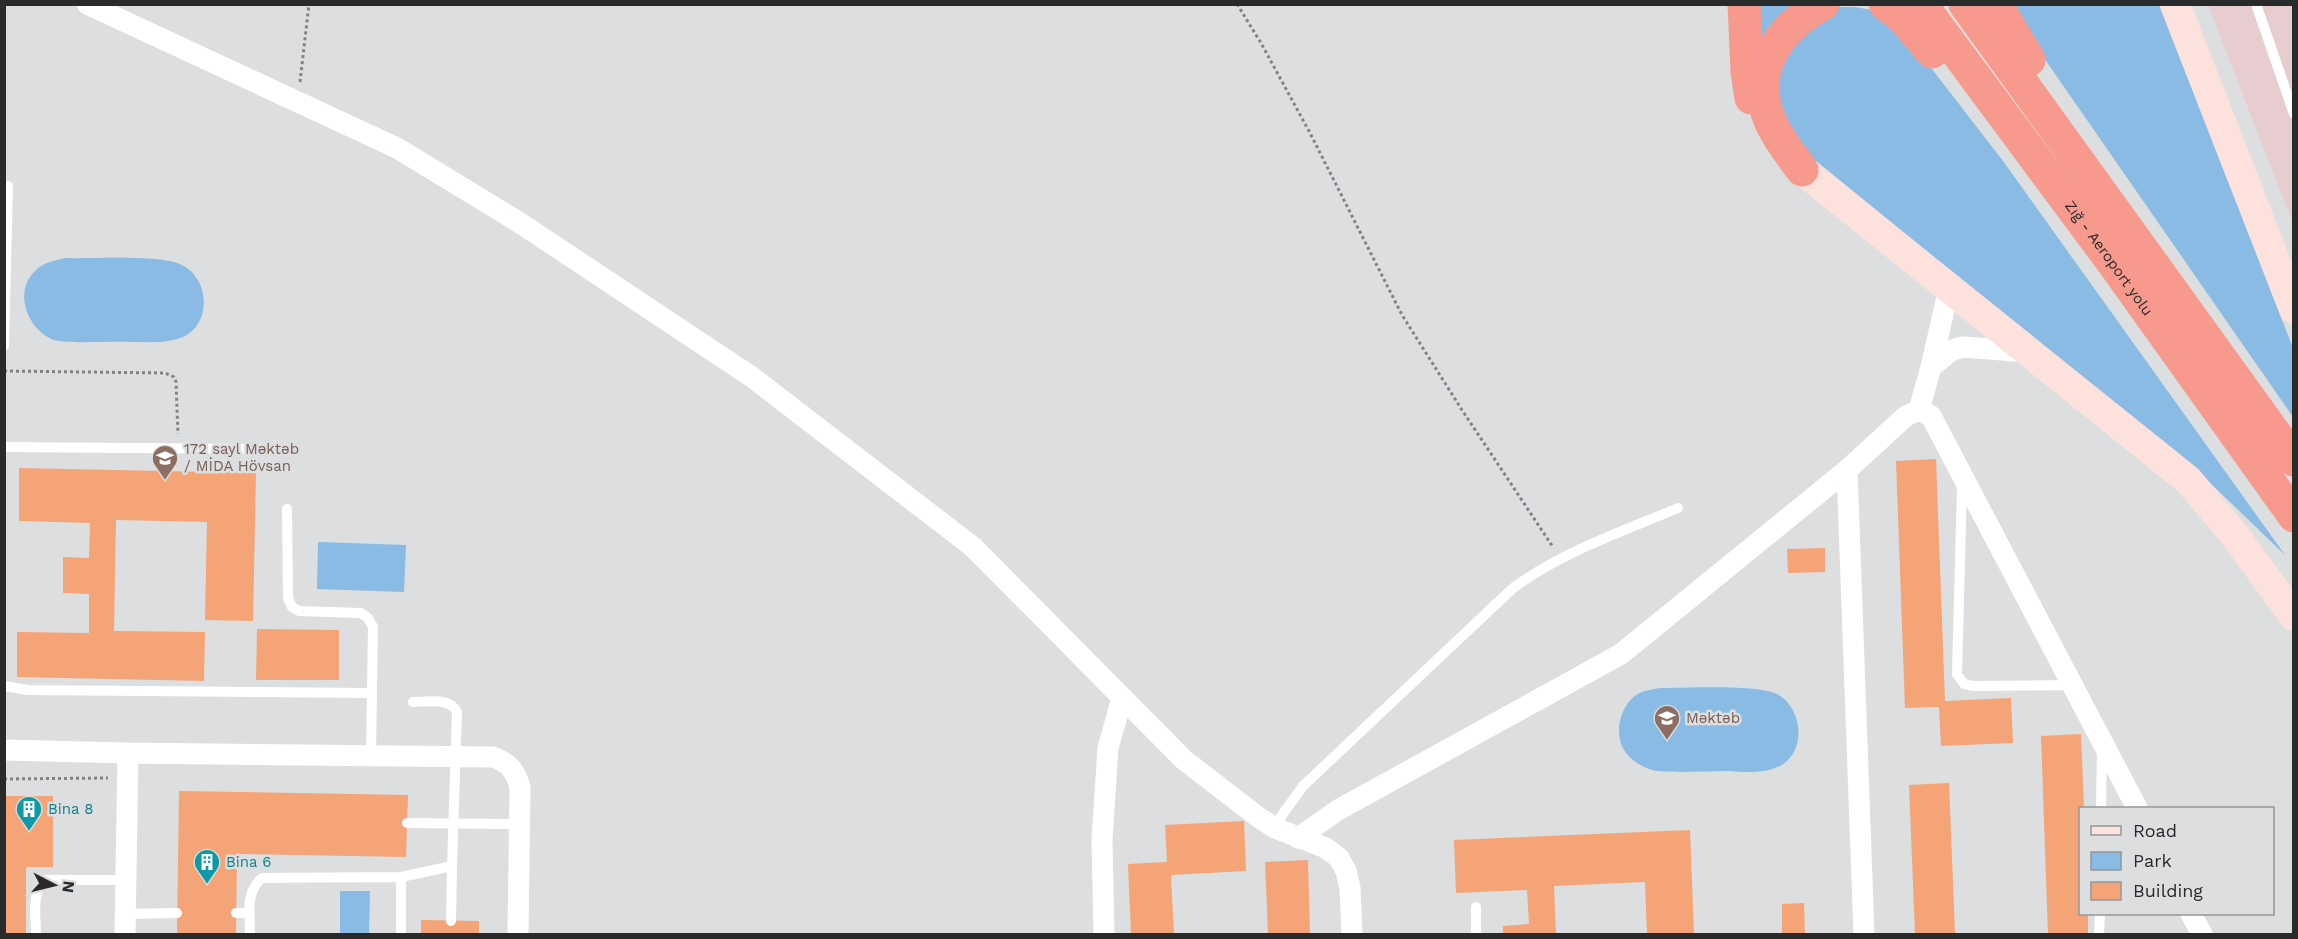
<svg xmlns="http://www.w3.org/2000/svg" width="2298" height="939" font-family="'Work Sans',sans-serif">
	<rect width="100%" height="100%" fill="#dcdee0"/>
	<path fill="#e7cdd0" d="M2208 5H2293V224Z"/>
	<path fill="#89bbe4" d="M1756 5H1803L1759 57Z
		M2010 5H2159L2293 348V417L2017 19Z
		M1839 7H1855L1872 10 1901 29 2003 161 2285 555 2203 476 1815 160 1779 116 1778 60 1821 15Z
		M65 258C92 259 161 254 182 265 209 278 212 322 185 336 168 344 150 342 131 342 115 341 67 344 54 340 28 330 12 292 36 270 44 262 54 261 65 258Z
		M318 542 406 545 404 592 317 589Z
		M1660 688C1687 688 1756 684 1777 694 1803 708 1807 752 1780 766 1763 774 1745 772 1726 771 1710 771 1661 774 1649 769 1638 765 1627 757 1622 746 1614 728 1623 699 1642 692 1647 690 1654 689 1660 688Z
		M340 891H370L369 934H340Z"/>
	<path fill="#f4a476" d="M1936 459 1945 701 2011 698 2013 743 1941 746 1939 707 1905 708 1896 461Z
		M19 468 256 473 253 621 205 620 207 522 116 520 114 631 205 632 204 681 17 677V632L89 633V594L63 593V557L89 558 90 523 19 521Z
		M1825 548V572L1788 573 1787 549Z
		M257 629 339 630V680H256Z
		M2081 734 2084 808H2080V914H2088V934H2048L2041 736Z
		M1949 783 1955 934H1915L1909 785Z
		M179 791 408 795 406 857 237 854 236 934H177Z
		M4 796H53V867H26V934H4Z
		M1244 821 1246 871 1171 875 1174 934H1131L1128 864 1167 862 1165 825Z
		M1690 830 1694 934H1647L1645 882 1554 886 1556 934H1503V926L1529 924 1527 890 1456 893 1454 840Z
		M1308 860 1310 934H1268L1265 862Z
		M1804 903 1805 934H1782V904Z
		M421 920 479 921V934H421Z"/>
	<g fill="none" stroke-linecap="round" stroke-linejoin="round">
		<path stroke="#818284" stroke-width="3" stroke-dasharray="3 3" stroke-linecap="butt" d="M1237 4 1261 43 1310 133 1402 315 1462 410 1553 547
			M300 82 309 4
			M4 371 165 373 174 377 176 382 178 434
			M4 779 108 778"/>
		<path stroke="#fff" stroke-width="10" d="M2256 4 2294 114
			M4 346 8 186
			M4 447 260 449
			M1962 486 1957 674 1964 684 1973 686 2072 685
			M287 509 288 598 292 607 299 611 361 613 368 618 373 627 371 755
			M4 686 28 690 372 693
			M2101 808 2102 749
			M407 823 520 824
			M1275 828 1282 815 1303 786 1512 589C1561 552 1622 532 1678 508
			M236 913H250
			M125 914 177 913
			M451 921 452 866
			M36 934C36 918 31 891 45 880H126
			M250 934C250 914 245 892 262 878L401 877 452 866 457 712C450 697 428 702 413 702
			M401 934V877
			M1476 934V907
			M2099 934 2100 914"/>
		<path stroke="#fff" stroke-width="21" d="M87 4 397 148 517 221 752 377 973 547 1183 759 1258 817 1275 828 1326 848 1339 858 1346 871 1350 888 1352 934
			M1931 367 1952 350 1963 347 2028 352
			M1919 410 1931 367 1949 288
			M1847 470 1864 934
			M4 750 128 753 125 934
			M128 753 493 757C509 763 515 770 520 787L518 934
			M1298 838 1338 810 1621 654 1847 470 1906 416 1919 410 1931 416 2137 808
			M2191 914 2202 934
			M1104 934 1102 840 1108 748 1122 698"/>
		<path stroke="#fde1dd" stroke-width="30" d="M2175 4 2294 309
			M1802 170 2188 480 2233 533 2294 616"/>
		<g stroke="#f79a8d" stroke-width="33">
			<path d="M1744 4 1747 72 1751 98"/>
			<path d="M1885 4 1903 18 1932 52"/>
			<path id="s1" d="M1921 4 2113 263 2294 516"/>
			<path d="M1965 4 2294 460"/>
			<path d="M1996 4 2029 60"/>
			<path d="M1802 170C1791 155 1779 140 1771 123 1748 71 1777 29 1823 4"/>
		</g>
	</g>
	<defs>
		<g id="school-pin" transform="scale(1.35)"><path d="M0 17L-7.5 6A9.5 9.5 0 1 1 7.5 6Z" fill="#8d6e63" stroke="#dcdee0"/><path d="M0-5L7-2L0 1L-7-2ZM-4 1L0 2.5L4 1V4Q0 6-4 4Z" fill="#fff"/></g>
		<g id="building-pin" transform="scale(1.35)"><path d="M0 17L-7.5 6A9.5 9.5 0 1 1 7.5 6Z" fill="#0f9aa8" stroke="#dcdee0"/><path d="M-4-6H4V6H1V3H-1V6H-4ZM-2.5-4.3h1.7v1.8h-1.7ZM.8-4.3h1.7v1.8H.8ZM-2.5-1h1.7V.8h-1.7ZM.8-1h1.7V.8H.8Z" fill="#fff"/></g>
	</defs>
	<g fill-rule="evenodd">
		<use href="#school-pin" x="165" y="458"/>
		<use href="#school-pin" x="1667" y="718"/>
		<use href="#building-pin" x="29" y="809"/>
		<use href="#building-pin" x="207" y="862"/>
	</g>
	<g text-anchor="middle" stroke-width="5" stroke-linejoin="round" paint-order="stroke">
		<g font-size="15" fill="#292a2b" stroke="#dcdee0">
			<text dy="5" stroke="none"><textPath href="#s1" startOffset="316">Zığ - Aeroport yolu</textPath></text>
		</g>
		<g font-size="15" fill="#785e54" stroke="#dcdee0" text-anchor="start">
			<text x="184" y="454">172 sayl Məktəb<tspan x="184" dy="17">/ MİDA Hövsan</tspan></text>
			<text x="1686" y="723">Məktəb</text>
		</g>
		<g font-size="15" fill="#0d838f" stroke="#dcdee0" text-anchor="start">
			<text x="48" y="814">Bina 8</text>
			<text x="226" y="867">Bina 6</text>
		</g>
	</g>
	<rect width="2298" height="939" fill="none" stroke="#292a2b" stroke-width="12"/>
	<rect x="2079" y="807" width="195" height="108" fill="#dcdee0" stroke="#949698" stroke-width="1.5"/>
	<rect x="2091" y="826" width="30" height="9" fill="#fde1dd" stroke="#949698" stroke-width="1.5"/>
	<text x="2133" y="837" font-size="18" fill="#292a2b">Road</text>
	<rect x="2091" y="852" width="30" height="18" fill="#89bbe4" stroke="#949698" stroke-width="1.5"/>
	<text x="2133" y="867" font-size="18" fill="#292a2b">Park</text>
	<rect x="2091" y="882" width="30" height="18" fill="#f4a476" stroke="#949698" stroke-width="1.5"/>
	<text x="2133" y="897" font-size="18" fill="#292a2b">Building</text>
	<g transform="translate(54 885) rotate(97)" stroke="#dcdee0" stroke-width="4.5" paint-order="stroke">
	<path d="M0-4.5L10 22L0 15L-10 22Z" fill="#292a2b"/>
	<text y="-9" font-size="16" font-weight="bold" text-anchor="middle" fill="#292a2b">N</text>
	</g>
</svg>
